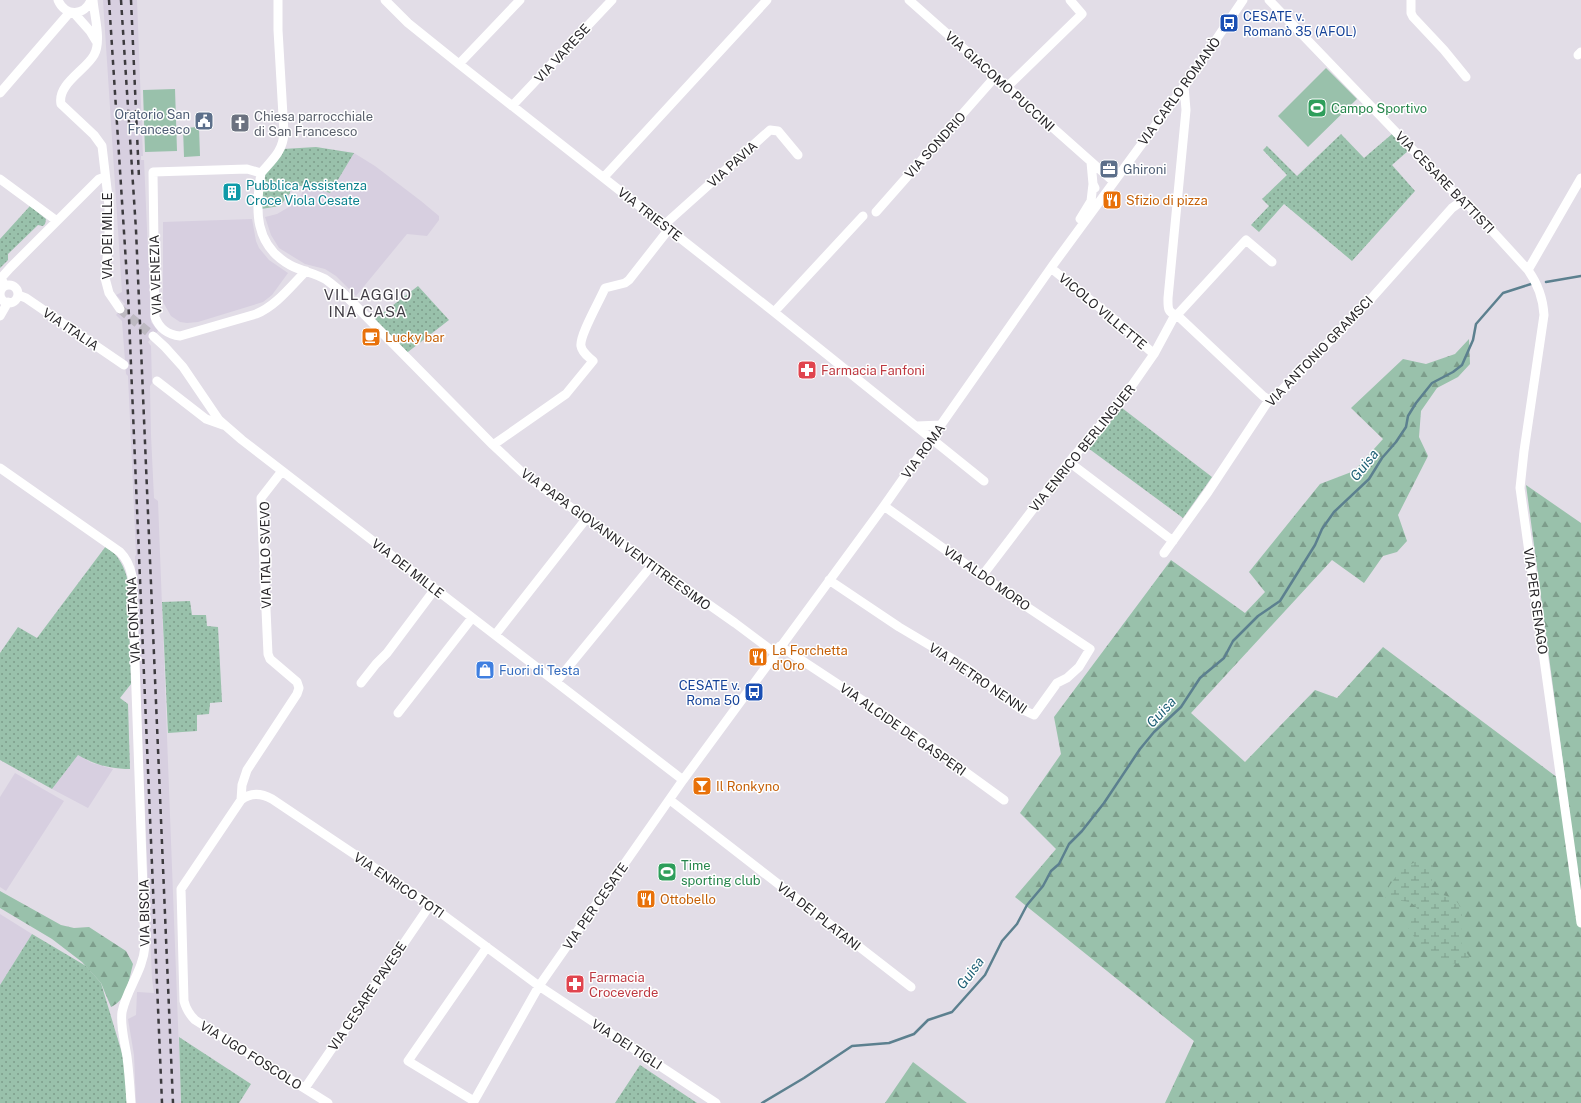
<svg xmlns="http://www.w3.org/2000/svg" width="1581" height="1103" font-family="'Public Sans',sans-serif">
	<defs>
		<pattern id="green-dots" width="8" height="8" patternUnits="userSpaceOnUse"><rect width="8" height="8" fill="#99c1ab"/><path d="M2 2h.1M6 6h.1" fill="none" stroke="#7d9d8b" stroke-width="1.8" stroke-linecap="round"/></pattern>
		<pattern id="forest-firs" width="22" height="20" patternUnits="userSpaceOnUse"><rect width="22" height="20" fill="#99c1ab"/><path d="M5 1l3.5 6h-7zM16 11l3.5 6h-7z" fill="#7d9d8b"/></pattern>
		<pattern id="wetland-marsh" width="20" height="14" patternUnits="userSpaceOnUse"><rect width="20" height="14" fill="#99c1ab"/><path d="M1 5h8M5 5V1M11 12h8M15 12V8" fill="none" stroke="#7d9d8b"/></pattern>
	</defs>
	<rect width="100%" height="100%" fill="#e2dde7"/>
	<path fill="#d7cfe0" d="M103 0H137L143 156H141V160H144L151 322 158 331 148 342 151 346 152 383 150 386 151 435 154 498 158 501 181 1103H136L134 1055 128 1019 136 1015 137 992 154 993 152 979 136 589 135 556 136 555 128 376 126 374 122 321 116 315 125 304 116 295 122 292Z
		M354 153 375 166 421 201 439 216V220L427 236 407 234 356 296 336 276 325 269 305 264 279 248 271 235 265 217 277 214 289 207 301 195 305 186 330 193Z
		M252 219 256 241 259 248 269 260 288 273 272 295 263 302 198 322 187 323 180 322 171 316 163 302V222Z
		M78 755 92 763 113 769 88 808 52 789Z
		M15 773 64 801 6 891 0 887V797Z
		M0 914 32 934 0 985Z"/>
	<path fill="url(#green-dots)" d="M1341 134 1364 158 1392 134 1408 151 1392 165 1415 191 1352 261 1284 204 1259 232 1251 225 1269 206 1262 199 1287 175 1263 150 1267 146 1297 176Z
		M316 147 354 153 330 193 305 186H291L290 193 280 206 261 209 262 178 283 149Z
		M30 206 46 219 45 224 43 226 38 225 8 254V260L0 268V239Z
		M418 286 449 320 404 355 371 322Z
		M1122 408 1212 477 1183 518 1088 448Z
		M106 546C119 555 125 568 128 582L131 684 120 698 128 704 130 769C111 769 95 765 78 755L52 789 0 760V653L18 627 37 638Z
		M190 601 192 615H206L207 626 218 627 222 702 210 703 209 714 197 715V731L168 733 162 602Z
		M32 934 86 966 101 983 124 1060 127 1103H0V985Z
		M179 1037 251 1084 239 1103H181Z
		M640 1065 697 1103H615Z"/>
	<path fill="url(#forest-firs)" d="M1469 339 1470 364 1458 377 1437 388 1421 411 1419 437 1428 456 1398 515 1407 541 1397 552 1383 556 1364 583 1332 560 1191 713 1245 762 1315 690 1337 698 1383 647 1566 784 1526 485 1581 523V1103H1165L1194 1041 1015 897 1056 849 1020 813 1061 754 1054 717 1171 560 1245 613 1265 592 1249 572 1320 484 1354 471 1383 439 1351 408 1403 359 1426 364 1455 354Z
		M0 891 61 925 74 928 89 927 126 951 133 964C129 979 127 1000 111 1007L101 983 82 962 52 939 0 908Z
		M913 1062 967 1103H885Z"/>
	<path fill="url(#wetland-marsh)" d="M1421 860 1428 861 1433 867 1431 887C1438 898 1450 893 1457 902 1467 914 1458 932 1462 945 1464 950 1468 954 1471 959L1468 963C1449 970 1415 944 1408 927V923L1419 912C1411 895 1398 905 1385 897 1389 881 1405 864 1421 860Z"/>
	<path fill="#99c1ab" d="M1326 68 1357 99 1308 147 1278 116Z
		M175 89 177 151 145 152 143 90Z
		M199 127 200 156 184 157 183 128Z"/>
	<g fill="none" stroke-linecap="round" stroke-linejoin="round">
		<path stroke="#5c808f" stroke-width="2.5" d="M1546 282 1581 276
			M762 1103 804 1078 852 1046 889 1043 914 1034 928 1020 952 1012 985 975 1002 941 1017 924 1027 905 1043 886 1051 871 1059 864 1069 844 1082 831 1104 803 1140 749 1154 732 1181 707 1200 678 1224 658 1233 641 1258 616 1280 601 1315 545 1322 529 1334 512 1369 479 1382 458 1396 442 1406 427 1408 416 1416 403 1432 383 1453 372 1462 365 1473 340 1476 324 1503 293 1531 284"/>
		<path stroke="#bdb9c1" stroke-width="9" stroke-dasharray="9 4.5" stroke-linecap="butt" d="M120 309 153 336"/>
		<path stroke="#fff" stroke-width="9" d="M58 0C65 17 85 16 91 0
			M93 0C94 15 102 41 94 55 86 70 57 84 61 104L94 135 102 146 109 206V239L105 278 109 293 120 309
			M385 0 408 23 459 64 774 312 984 481
			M909 0 1114 182
			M1269 0 1464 203 1469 206 1474 211 1528 270C1538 284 1543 297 1544 315L1524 451 1520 488 1581 923
			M1411 0V13L1413 17 1444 50 1466 77
			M74 13 90 31 96 41
			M1578 55 1581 52
			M459 64 520 0
			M1184 86 1186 110 1168 298C1168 307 1167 313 1177 315L1263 396 1269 400
			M1007 87 1082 14 1070 0
			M0 93 70 12
			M512 106 612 0
			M1091 162 1093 184 1095 188
			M261 173C255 210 254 245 290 265 301 271 314 273 325 279 331 283 336 288 342 292L493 445 525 475 735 623 775 653
			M261 173 247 169 153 172 155 317C159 328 168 335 180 336L256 314C276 306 291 286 306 271
			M261 173C273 159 283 151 284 133L278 30V0
			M604 177 767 0
			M0 179 57 221
			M876 212 995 77
			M1080 219 1091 201 1093 184
			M664 225 770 130 778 131 798 155
			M1051 268 1115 320 1154 354
			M1528 270 1581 178
			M0 294a9 9 0 1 1 18 0a9 9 0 1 1-18 0Z
			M5 286 1 278 10 268 99 179 105 177
			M18 295 26 298 124 365
			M774 312 863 216
			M1177 315 1246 240 1272 262
			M0 316 8 302
			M153 336 165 347 183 367 219 420 242 440 683 780
			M157 381 206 419 223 425
			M917 426 941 425
			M493 445 566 394 593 361C589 357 582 353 581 346 579 336 600 300 605 288L625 283 629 280 669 229
			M1069 462 1173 541
			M0 468 120 552C127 559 130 566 132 576L145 946C143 971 127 988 122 1012 120 1026 125 1043 127 1057 129 1072 130 1088 131 1103
			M1164 553 1208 492 1269 400 1278 394 1369 301 1452 208 1459 203H1464
			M982 576 1069 462 1117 406 1133 384 1154 354 1175 315
			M829 580 899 627 963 665 1019 708 1034 715 1057 683 1067 678 1079 667 1090 649 1009 595 884 506
			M495 635 586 519
			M780 646 909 731 1004 800
			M556 682 651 566
			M361 683 376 664 387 653 435 589
			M398 713 472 618
			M241 800 242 785 247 770 297 694 299 688 297 682 270 659 268 654 261 498 282 471
			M670 800 911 987
			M305 1088 430 905
			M474 1101 408 1061 487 947
			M328 1103 195 1020C189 1014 186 1009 184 1001L181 889 241 800C251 792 261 793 272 799L430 905 539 986 716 1103
			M473 1103 539 986 683 780 884 506 1053 265 1188 81 1243 0"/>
		<path stroke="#3c3a3e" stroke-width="2.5" stroke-dasharray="5 5" stroke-linecap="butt" d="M109 0 128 294 162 1103
			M121 0 136 230 173 1103
			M131 0 139 178"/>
	</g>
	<defs>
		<g id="bus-square" transform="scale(1)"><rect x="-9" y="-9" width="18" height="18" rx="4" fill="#1a4fb4" stroke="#fff"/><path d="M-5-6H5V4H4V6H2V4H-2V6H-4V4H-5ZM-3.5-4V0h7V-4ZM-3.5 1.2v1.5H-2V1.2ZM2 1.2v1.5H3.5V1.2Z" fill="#fff"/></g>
		<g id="stadium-square" transform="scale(1)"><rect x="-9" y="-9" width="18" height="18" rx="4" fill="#2e9e5b" stroke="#fff"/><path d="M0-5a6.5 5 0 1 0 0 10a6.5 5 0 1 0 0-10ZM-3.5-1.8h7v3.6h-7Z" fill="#fff"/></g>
		<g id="civic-square" transform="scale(1)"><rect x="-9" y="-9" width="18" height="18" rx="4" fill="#5c6f8a" stroke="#fff"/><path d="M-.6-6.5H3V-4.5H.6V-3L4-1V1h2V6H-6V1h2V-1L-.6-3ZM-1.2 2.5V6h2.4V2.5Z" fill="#fff"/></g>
		<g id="church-square" transform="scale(1)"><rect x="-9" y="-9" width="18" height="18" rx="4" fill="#6b7280" stroke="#fff"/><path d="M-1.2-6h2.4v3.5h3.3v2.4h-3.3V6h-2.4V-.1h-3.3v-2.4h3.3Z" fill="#fff"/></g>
		<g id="office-square" transform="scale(1)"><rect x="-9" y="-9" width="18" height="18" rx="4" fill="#5c6f8a" stroke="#fff"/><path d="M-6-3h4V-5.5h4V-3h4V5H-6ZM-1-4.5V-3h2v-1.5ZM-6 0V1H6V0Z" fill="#fff"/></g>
		<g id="building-square" transform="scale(1)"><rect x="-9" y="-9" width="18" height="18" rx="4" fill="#0f9aa8" stroke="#fff"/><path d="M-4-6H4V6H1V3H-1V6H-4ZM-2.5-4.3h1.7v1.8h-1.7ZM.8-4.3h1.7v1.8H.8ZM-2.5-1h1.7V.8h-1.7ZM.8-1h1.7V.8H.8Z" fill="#fff"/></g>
		<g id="restaurant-square" transform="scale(1)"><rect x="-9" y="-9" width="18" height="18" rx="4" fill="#e8710a" stroke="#fff"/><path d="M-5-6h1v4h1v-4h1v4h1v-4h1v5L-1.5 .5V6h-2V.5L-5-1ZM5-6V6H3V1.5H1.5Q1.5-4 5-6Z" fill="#fff"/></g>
		<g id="cafe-square" transform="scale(1)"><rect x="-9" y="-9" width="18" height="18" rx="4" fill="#e8710a" stroke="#fff"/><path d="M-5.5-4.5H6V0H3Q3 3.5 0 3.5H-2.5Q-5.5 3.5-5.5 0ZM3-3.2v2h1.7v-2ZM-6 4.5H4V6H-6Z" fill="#fff"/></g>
		<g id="pharmacy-square" transform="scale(1)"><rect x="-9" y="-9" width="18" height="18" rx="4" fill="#e0444e" stroke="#fff"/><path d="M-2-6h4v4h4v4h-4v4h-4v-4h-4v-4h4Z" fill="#fff"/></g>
		<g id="shop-square" transform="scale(1)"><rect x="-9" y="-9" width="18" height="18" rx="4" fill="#3f7fe0" stroke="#fff"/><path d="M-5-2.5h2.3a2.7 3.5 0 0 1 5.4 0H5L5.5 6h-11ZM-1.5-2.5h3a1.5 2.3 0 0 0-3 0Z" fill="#fff"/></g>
		<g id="bar-square" transform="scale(1)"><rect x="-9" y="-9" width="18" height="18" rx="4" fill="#e8710a" stroke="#fff"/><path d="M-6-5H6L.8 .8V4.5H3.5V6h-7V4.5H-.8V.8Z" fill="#fff"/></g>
	</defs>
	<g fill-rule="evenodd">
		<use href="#bus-square" x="1229" y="23"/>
		<use href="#stadium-square" x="1317" y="108"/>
		<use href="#civic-square" x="204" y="121"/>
		<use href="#church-square" x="240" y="123"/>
		<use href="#office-square" x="1109" y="169"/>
		<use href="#building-square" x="232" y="192"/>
		<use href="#restaurant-square" x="1112" y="200"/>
		<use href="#cafe-square" x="371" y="337"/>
		<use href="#pharmacy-square" x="807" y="370"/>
		<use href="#restaurant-square" x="758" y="657"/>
		<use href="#shop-square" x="485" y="670"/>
		<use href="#bus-square" x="754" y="692"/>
		<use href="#bar-square" x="702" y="786"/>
		<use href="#stadium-square" x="667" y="872"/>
		<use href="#restaurant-square" x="646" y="899"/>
		<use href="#pharmacy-square" x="575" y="984"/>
	</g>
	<g text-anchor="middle" stroke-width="3" stroke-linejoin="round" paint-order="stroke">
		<g font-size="13" fill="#164399" stroke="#fff" text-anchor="start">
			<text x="1243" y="21">CESATE v.<tspan x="1243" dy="15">Romanò 35 (AFOL)</tspan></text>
			<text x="740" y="690" text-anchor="end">CESATE v.<tspan x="740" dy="15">Roma 50</tspan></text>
		</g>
		<g font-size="13" fill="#29272a" stroke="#fff">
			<text transform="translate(562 53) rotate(-47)" y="5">VIA VARESE</text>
			<text transform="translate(1000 81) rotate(42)" y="5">VIA GIACOMO PUCCINI</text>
			<text transform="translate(1179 91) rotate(-54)" y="5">VIA CARLO ROMANÒ</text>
			<text transform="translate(935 145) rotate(-48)" y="5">VIA SONDRIO</text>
			<text transform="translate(732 164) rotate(-42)" y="5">VIA PAVIA</text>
			<text transform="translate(1445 182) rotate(46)" y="5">VIA CESARE BATTISTI</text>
			<text transform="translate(650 214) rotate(38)" y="5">VIA TRIESTE</text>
			<text transform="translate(107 236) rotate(-90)" y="5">VIA DEI MILLE</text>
			<text transform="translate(155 275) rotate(-92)" y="5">VIA VENEZIA</text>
			<text transform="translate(1103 311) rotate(40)" y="5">VICOLO VILLETTE</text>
			<text transform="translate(71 329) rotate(34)" y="5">VIA ITALIA</text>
			<text transform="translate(1319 351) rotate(-46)" y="5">VIA ANTONIO GRAMSCI</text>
			<text transform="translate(1082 448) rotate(-51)" y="5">VIA ENRICO BERLINGUER</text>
			<text transform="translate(923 451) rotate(-54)" y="5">VIA ROMA</text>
			<text transform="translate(616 539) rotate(36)" y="5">VIA PAPA GIOVANNI VENTITREESIMO</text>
			<text transform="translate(265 555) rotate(-91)" y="5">VIA ITALO SVEVO</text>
			<text transform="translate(408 568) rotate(38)" y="5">VIA DEI MILLE</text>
			<text transform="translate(987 578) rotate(35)" y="5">VIA ALDO MORO</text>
			<text transform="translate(1536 601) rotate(82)" y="5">VIA PER SENAGO</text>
			<text transform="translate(133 620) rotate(-93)" y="5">VIA FONTANA</text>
			<text transform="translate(978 678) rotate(34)" y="5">VIA PIETRO NENNI</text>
			<text transform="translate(903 729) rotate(35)" y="5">VIA ALCIDE DE GASPERI</text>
			<text transform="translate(399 885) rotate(34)" y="5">VIA ENRICO TOTI</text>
			<text transform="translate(595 906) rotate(-55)" y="5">VIA PER CESATE</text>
			<text transform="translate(144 913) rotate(-91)" y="5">VIA BISCIA</text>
			<text transform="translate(819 916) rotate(38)" y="5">VIA DEI PLATANI</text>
			<text transform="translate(367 996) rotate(-56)" y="5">VIA CESARE PAVESE</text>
			<text transform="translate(627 1044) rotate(33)" y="5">VIA DEI TIGLI</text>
			<text transform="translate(251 1055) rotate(32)" y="5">VIA UGO FOSCOLO</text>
		</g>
		<g font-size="13" fill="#27864d" stroke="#fff" text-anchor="start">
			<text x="1331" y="113">Campo Sportivo</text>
			<text x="681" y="870">Time<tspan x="681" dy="15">sporting club</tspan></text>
		</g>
		<g font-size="13" fill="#4e5e75" stroke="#fff" text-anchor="end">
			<text x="190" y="119">Oratorio San<tspan x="190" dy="15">Francesco</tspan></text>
			<text x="1123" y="174" text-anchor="start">Ghironi</text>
		</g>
		<g font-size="13" fill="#5b616d" stroke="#fff" text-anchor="start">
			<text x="254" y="121">Chiesa parrocchiale<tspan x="254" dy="15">di San Francesco</tspan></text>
		</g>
		<g font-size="13" fill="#0d838f" stroke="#fff" text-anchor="start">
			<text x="246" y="190">Pubblica Assistenza<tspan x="246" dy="15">Croce Viola Cesate</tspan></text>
		</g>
		<g font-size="13" fill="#c56008" stroke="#fff" text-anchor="start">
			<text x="1126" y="205">Sfizio di pizza</text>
			<text x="385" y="342">Lucky bar</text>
			<text x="772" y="655">La Forchetta<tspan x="772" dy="15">d'Oro</tspan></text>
			<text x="716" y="791">Il Ronkyno</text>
			<text x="660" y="904">Ottobello</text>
		</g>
		<g font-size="13" fill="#be3a42" stroke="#fff" text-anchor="start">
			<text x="821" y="375">Farmacia Fanfoni</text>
			<text x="589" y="982">Farmacia<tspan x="589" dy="15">Croceverde</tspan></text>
		</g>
		<g font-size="13" fill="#366cbe" stroke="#fff" text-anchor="start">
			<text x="499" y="675">Fuori di Testa</text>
		</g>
		<g font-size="14" font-style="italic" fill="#1e6076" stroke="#fff">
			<text transform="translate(1364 465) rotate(-51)" y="5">Guisa</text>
			<text transform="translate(1161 712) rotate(-47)" y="5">Guisa</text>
			<text transform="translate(970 973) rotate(-54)" y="5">Guisa</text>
		</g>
		<g font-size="15" letter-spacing="1" fill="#413d45" stroke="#fff">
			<text x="368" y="300">VILLAGGIO<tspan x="368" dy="17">INA CASA</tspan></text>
		</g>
	</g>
</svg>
